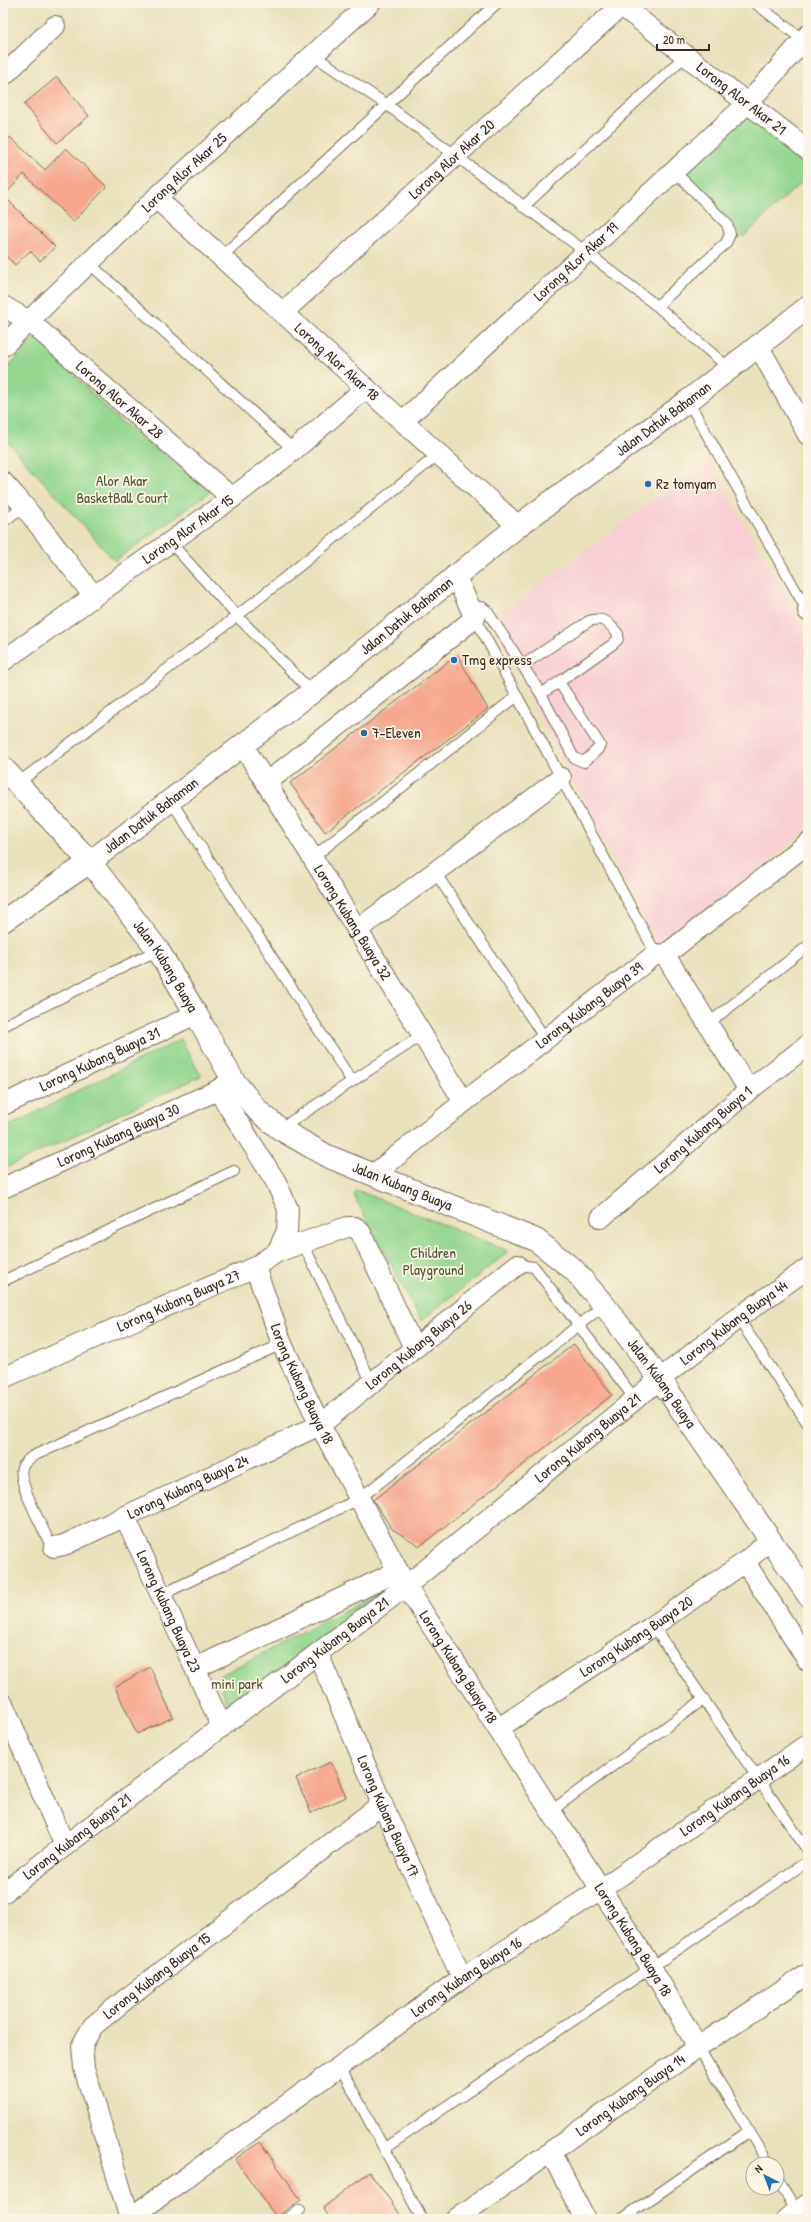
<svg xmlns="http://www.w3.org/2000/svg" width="811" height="2222" font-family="'Patrick Hand',sans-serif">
	<rect width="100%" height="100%" fill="#fcf5e5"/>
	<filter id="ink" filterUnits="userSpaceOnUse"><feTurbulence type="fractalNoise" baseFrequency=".025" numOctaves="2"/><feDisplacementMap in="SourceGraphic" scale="8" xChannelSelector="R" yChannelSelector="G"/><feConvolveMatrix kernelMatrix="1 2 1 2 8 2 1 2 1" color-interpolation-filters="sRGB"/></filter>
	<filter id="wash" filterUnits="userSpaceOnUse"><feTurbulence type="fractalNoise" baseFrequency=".012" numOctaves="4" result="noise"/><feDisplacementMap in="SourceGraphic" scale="16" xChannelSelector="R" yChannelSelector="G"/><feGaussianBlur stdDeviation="0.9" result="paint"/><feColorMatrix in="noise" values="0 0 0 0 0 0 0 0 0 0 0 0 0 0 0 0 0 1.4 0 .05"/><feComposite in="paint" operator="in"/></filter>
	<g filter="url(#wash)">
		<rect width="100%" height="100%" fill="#e9e1bc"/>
		<path fill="#f7cfd4" d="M709 459 808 636V829L660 951 491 621Z"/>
		<path fill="#94d790" stroke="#688057" d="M747 112 808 160V176L743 237 681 172Z
			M36 336 114 416 211 491 115 561 3 437V373Z
			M181 1039 201 1076 3 1169V1129Z
			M356 1190 509 1251 421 1321 354 1196Z
			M384 1590 228 1710 219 1676Z"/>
		<g id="blocks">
			<path fill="#f7a78e" d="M57 77 89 116 57 143 24 104Z
				M10 137 45 170 66 148 107 187 73 222 24 174 4 196 55 247 40 261 30 251 15 265 3 253V145Z
				M457 655 488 709 325 832 290 783Z
				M574 1344 612 1395 420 1546 392 1529 373 1500Z
				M150 1667 173 1717 137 1734 115 1687Z
				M331 1762 346 1797 311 1813 296 1778Z
				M260 2142 301 2200 276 2217 235 2159Z
				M369 2172 404 2219H331L323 2208Z"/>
		</g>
	</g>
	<g filter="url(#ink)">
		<use href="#blocks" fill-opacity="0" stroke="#786a55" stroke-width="1"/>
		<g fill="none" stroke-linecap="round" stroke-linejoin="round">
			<g stroke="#786a55" stroke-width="12">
				<path id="service" d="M755 3 803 40
					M313 55 387 105 586 252 657 306 730 369
					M523 207 686 55
					M221 257 497 3
					M89 263 294 450
					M657 306 726 243 730 234 727 224 674 171
					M688 401 808 612
					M3 522 24 506
					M170 542 237 616 312 692
					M470 607H482L487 611 541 694 574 758 584 762 598 749 600 745 559 682 613 644 618 639V634C609 623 604 616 589 621L523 665
					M475 618 656 954
					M541 694 559 682
					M18 783 237 616 439 454
					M170 799 351 1080
					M312 858 517 696
					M435 872 546 1040
					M709 1023 808 946
					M3 1026 158 950
					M280 1129 422 1035
					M302 1242 372 1383
					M517 1265 534 1267 635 1399
					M3 1281 234 1171
					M738 1318 808 1424
					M54 1547 48 1540C42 1525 17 1482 22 1468 24 1462 28 1460 33 1456L282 1344
					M159 1596 359 1499 604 1305
					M653 1626 808 1851
					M551 1811 704 1699
					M698 2047 769 2164
					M339 2065 422 2219
					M385 2148 808 1861
					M777 2178 797 2212
					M286 2219 300 2210
					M622 2219 749 2131"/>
			</g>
			<g stroke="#786a55" stroke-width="22">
				<g id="minor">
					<path id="s1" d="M618 3 808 150"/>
					<path d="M3 76 55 26"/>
					<path id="s2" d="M156 198 518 526"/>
					<path id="s3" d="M3 306 29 321 232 498"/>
					<path id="s4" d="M282 313 621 6"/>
					<path d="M758 345 808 435"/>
					<path id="s5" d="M3 346 156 198 370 3"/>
					<path id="s6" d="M403 421 748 103 808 35"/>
					<path d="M3 482 24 506 93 595"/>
					<path d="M808 611V610"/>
					<path id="s7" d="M3 661 232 498 294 450 366 388"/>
					<path id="s8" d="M242 744 464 1102"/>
					<path d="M266 783 475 618 455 575"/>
					<path d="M357 930 561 778"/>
					<path d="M665 955 749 1090"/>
					<path d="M218 1090 276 1182 288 1209 287 1231 277 1252"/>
					<path id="s9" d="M3 1105 196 1014"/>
					<path id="s10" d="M373 1175 464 1102 656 954 665 955 808 843"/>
					<path id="s11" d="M3 1188 218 1090 233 1080"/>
					<path id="s12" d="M601 1218 749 1090 808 1045"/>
					<path id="s13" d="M255 1267 282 1344 320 1425 406 1586 651 1967 698 2047"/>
					<path id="s14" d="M3 1378 255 1267 277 1252 347 1227H355L361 1233 414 1348"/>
					<path id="s15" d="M125 1517 222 1727"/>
					<path id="s16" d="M54 1547 64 1545 320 1425 517 1265"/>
					<path d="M745 1562 808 1661"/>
					<path id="s17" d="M318 1654 382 1804 462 1978"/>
					<path d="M196 1668 398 1571"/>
					<path d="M3 1704 65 1846"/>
					<path id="s18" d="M499 1728 653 1626 745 1562 770 1540"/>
					<path id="s19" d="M3 1893 406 1586 660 1379 738 1318 808 1268"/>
					<path d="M551 2153 585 2219"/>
					<path id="s20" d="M130 2218 462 1978 600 1890 808 1744"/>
					<path id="s21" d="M130 2219 84 2068 82 2045 93 2026 126 1999 382 1804"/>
					<path id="s22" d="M456 2219 698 2047 808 1974"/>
					<path d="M786 2219 808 2204"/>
				</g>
			</g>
			<g stroke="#786a55" stroke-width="24">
				<g id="tertiary">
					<path id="s23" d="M3 768 90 862 158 950 196 1014 233 1080 258 1111 280 1129 327 1156 536 1240 574 1270 604 1305 660 1379 808 1595"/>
					<path id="s24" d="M3 921 90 862 312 692 518 526 688 401 808 307"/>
				</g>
			</g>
			<use href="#service" stroke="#fff" stroke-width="10"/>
			<use href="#minor" stroke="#fff" stroke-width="20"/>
			<use href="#tertiary" stroke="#fff" stroke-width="22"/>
		</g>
	</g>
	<g fill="#1f6fb2" stroke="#fcf5e5" stroke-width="1.5">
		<circle cx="648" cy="484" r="4"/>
		<circle cx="454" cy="660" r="4"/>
		<circle cx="364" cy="733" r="4"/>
	</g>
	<g text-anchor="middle" stroke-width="3.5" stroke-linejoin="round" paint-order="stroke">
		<g font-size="15" fill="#3b2a1e" stroke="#fcf5e5">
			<text dy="5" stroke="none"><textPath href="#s1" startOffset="156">Lorong Alor Akar 21</textPath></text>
			<text dy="5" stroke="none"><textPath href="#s4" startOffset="229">Lorong Alor Akar 20</textPath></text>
			<text dy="5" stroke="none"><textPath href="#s5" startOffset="251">Lorong Alor Akar 25</textPath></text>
			<text dy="5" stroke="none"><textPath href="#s6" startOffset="235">Lorong ALor Akar 19</textPath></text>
			<text dy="5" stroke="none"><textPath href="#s2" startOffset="244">Lorong Alor Akar 18</textPath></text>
			<text dy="5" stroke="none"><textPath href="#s3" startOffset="150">Lorong Alor Akar 28</textPath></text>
			<text dy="5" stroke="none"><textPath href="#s24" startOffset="830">Jalan Datuk Bahaman</textPath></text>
			<text dy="5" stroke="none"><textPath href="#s7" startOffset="227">Lorong Alor Akar 15</textPath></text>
			<text dy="5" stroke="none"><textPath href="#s24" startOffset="506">Jalan Datuk Bahaman</textPath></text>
			<text dy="5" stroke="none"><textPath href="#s24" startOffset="182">Jalan Datuk Bahaman</textPath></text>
			<text dy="5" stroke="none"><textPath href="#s8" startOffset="210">Lorong Kubang Buaya 32</textPath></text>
			<text dy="5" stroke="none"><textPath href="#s23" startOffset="257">Jalan Kubang Buaya</textPath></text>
			<text dy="5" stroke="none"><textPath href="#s10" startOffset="275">Lorong Kubang Buaya 39</textPath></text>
			<text dy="5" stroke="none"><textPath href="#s9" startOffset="107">Lorong Kubang Buaya 31</textPath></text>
			<text dy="5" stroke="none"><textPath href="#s12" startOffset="135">Lorong Kubang Buaya 1</textPath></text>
			<text dy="5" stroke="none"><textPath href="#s11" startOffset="127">Lorong Kubang Buaya 30</textPath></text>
			<text dy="5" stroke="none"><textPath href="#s23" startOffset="593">Jalan Kubang Buaya</textPath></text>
			<text dy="5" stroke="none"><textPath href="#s14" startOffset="192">Lorong Kubang Buaya 27</textPath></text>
			<text dy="5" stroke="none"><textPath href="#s19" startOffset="927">Lorong Kubang Buaya 44</textPath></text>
			<text dy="5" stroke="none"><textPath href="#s16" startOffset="420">Lorong Kubang Buaya 26</textPath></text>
			<text dy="5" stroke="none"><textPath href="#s13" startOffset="126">Lorong Kubang Buaya 18</textPath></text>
			<text dy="5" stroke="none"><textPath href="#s23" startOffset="929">Jalan Kubang Buaya</textPath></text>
			<text dy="5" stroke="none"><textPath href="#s19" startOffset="741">Lorong Kubang Buaya 21</textPath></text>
			<text dy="5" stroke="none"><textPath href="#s16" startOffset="147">Lorong Kubang Buaya 24</textPath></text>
			<text dy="5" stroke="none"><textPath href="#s15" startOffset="104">Lorong Kubang Buaya 23</textPath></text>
			<text dy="5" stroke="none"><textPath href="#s18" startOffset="165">Lorong Kubang Buaya 20</textPath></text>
			<text dy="5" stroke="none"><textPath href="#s19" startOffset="417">Lorong Kubang Buaya 21</textPath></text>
			<text dy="5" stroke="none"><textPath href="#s13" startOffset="450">Lorong Kubang Buaya 18</textPath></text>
			<text dy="5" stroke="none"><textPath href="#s20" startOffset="738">Lorong Kubang Buaya 16</textPath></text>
			<text dy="5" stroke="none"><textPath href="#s17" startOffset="177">Lorong Kubang Buaya 17</textPath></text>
			<text dy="5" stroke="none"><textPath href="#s19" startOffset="93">Lorong Kubang Buaya 21</textPath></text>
			<text dy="5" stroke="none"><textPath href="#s13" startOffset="774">Lorong Kubang Buaya 18</textPath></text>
			<text dy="5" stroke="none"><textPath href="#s21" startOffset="284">Lorong Kubang Buaya 15</textPath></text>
			<text dy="5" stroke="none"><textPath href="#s20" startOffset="414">Lorong Kubang Buaya 16</textPath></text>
			<text dy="5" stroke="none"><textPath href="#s22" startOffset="214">Lorong Kubang Buaya 14</textPath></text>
		</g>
		<g font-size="15" fill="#51553a" stroke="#fcf5e5">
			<text x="122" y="486">Alor Akar<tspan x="122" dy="17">BasketBall Court</tspan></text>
			<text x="433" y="1258">Children<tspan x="433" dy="17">Playground</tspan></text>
			<text x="237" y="1689">mini park</text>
		</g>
		<g font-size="15" fill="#3b2a1e" stroke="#fcf5e5" text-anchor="start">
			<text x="656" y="489">Rz tomyam</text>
			<text x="462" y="665">Tmg express</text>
			<text x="372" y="738">7-Eleven</text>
		</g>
	</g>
	<rect width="811" height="2222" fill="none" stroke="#fcf5e5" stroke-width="16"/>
	<g transform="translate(765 2176) rotate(318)"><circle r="19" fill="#fcf5e5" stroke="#afa495"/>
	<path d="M0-3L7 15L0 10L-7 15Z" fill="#1f6fb2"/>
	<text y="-6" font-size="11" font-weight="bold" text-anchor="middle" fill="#3b2a1e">N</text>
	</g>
	<path d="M657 44v6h52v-6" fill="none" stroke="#3b2a1e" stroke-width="2"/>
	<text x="663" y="44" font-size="12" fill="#3b2a1e" stroke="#fcf5e5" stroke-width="3" paint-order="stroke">20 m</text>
</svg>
